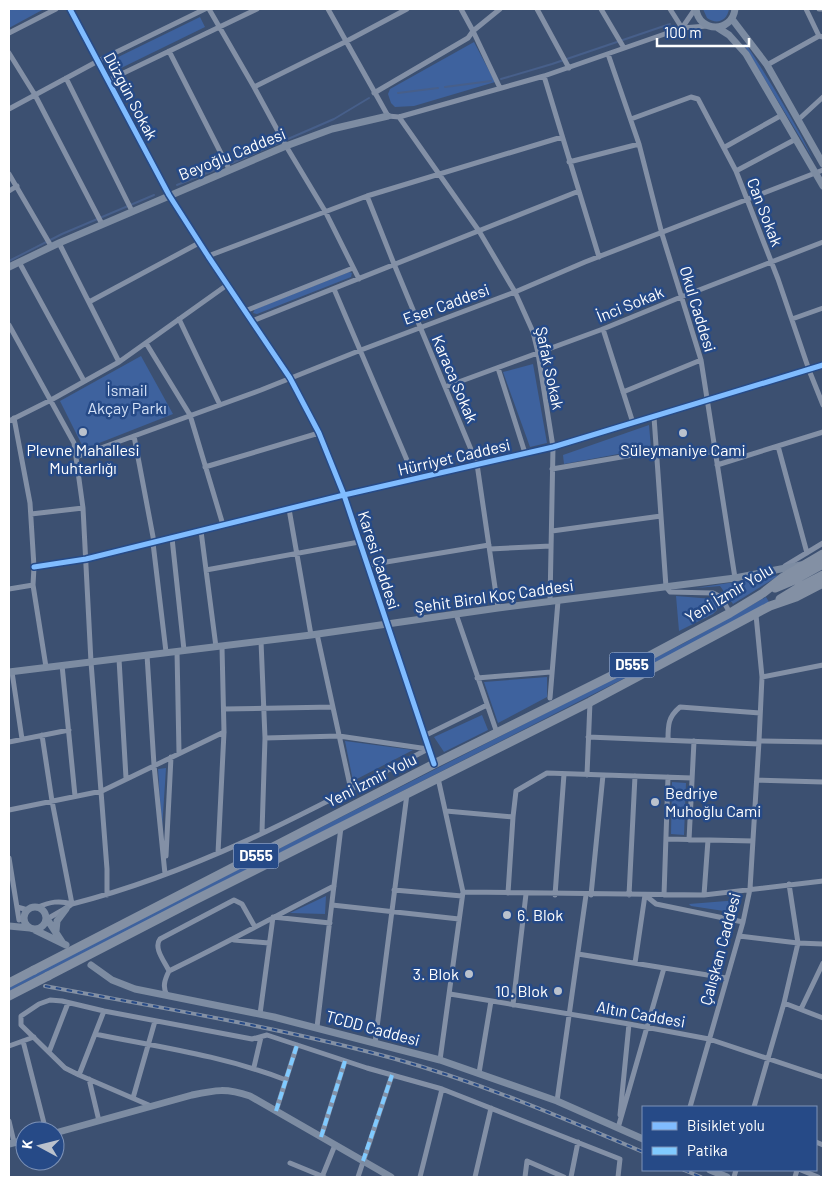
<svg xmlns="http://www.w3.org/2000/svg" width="832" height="1186" font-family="Barlow,sans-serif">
	<rect width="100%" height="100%" fill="#3c5071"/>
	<path fill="#3e629e" d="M9 9H44L9 28Z
		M703 9H729C727 21 717 25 707 18Z
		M200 17 205 27 113 72 108 62Z
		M474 42 495 82 414 106 395 107 391 103 388 94 390 89Z
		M746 44C770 81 793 119 813 159L744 45Z
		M349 272 352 273 351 277 257 314 253 313 255 309Z
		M141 356 173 414 84 449 60 401Z
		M533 364 547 443 530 447 503 372Z
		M649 425 651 448 564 464 563 455Z
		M780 575 733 604 720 586 696 588Z
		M676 596 713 599 717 604V610L713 614 679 631Z
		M766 597 769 602 686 647 9 991V988L91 944 684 643Z
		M547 677V697L498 723 484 682Z
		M482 715 488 730 444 752 434 737Z
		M345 741 413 750 353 781Z
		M166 768 162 829 158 769Z
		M672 782 686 783 684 835 671 834Z
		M326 896 325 914 290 913Z
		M739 900 737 913 691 906 689 904Z"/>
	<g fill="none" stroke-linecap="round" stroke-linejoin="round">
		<path stroke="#475f8a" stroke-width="2" d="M501 79 552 64 670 24
			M445 87 491 81
			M398 93 438 88
			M288 139 334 119 369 98
			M232 163 278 143
			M177 185 222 167
			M9 261 62 234 154 195"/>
		<path stroke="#8390a6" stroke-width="5" d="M70 9 169 195 208 256 290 378 319 433 344 495 434 764
			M209 9 254 87 286 146 325 211 359 279
			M328 9 388 116 399 117 544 76 682 28 707 26
			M461 9 473 31 500 88
			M537 9 569 68
			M601 9 624 48
			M670 9 682 28
			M806 9 819 36
			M819 9H823
			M682 28 695 9
			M9 33 56 9
			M169 51 229 169
			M9 53 35 95 102 224
			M608 54 639 144 662 234 701 360 735 578
			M767 65 819 36 823 37
			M544 76 599 257
			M66 78 132 211
			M109 80 257 9
			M254 87 345 42 407 9
			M374 93 468 38 473 31 500 9
			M9 109 98 61 205 9
			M399 117 479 231 515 292 533 332 538 353 553 447 550 602
			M631 119 691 97 698 99 736 171 778 279 809 370 823 405
			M798 120 823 97
			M725 147 782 115
			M569 162 639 144
			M736 171 796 139
			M9 174 51 246
			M9 191 17 186
			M367 196 394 264 477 464 498 608
			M59 243 119 362
			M208 256 367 196 562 137
			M19 262 84 381
			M334 289 415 479
			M89 302 199 243
			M245 311 353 268
			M179 319 220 405
			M792 319 823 308
			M252 321 579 191
			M9 325 74 443 83 508 91 662 107 869V895
			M603 329 633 423
			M146 343 190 415 223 525
			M498 368 525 453
			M445 387 603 329 681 297 823 242
			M623 392 701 360
			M654 417 666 587 670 592 713 593 721 597 730 613
			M14 418 30 503 34 567 33 585 46 667
			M9 421 51 400 119 362 227 285
			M134 436 154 542
			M778 446 807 553
			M656 456 715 452
			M76 457 261 390 361 350 515 292 585 262 823 170
			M717 465 823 432
			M205 467 319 433
			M552 469 656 451
			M289 509 311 635
			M31 514 83 508
			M201 531 216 647
			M552 531 661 516
			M172 538 184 650
			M153 543 166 652
			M490 549 551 546
			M368 565 489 545
			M785 566 823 543
			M34 567 86 559 344 495 553 447 823 365
			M206 570 359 542
			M9 589 33 585
			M456 614 497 733
			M317 634 351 790
			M261 641 265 738 262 832
			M177 651 179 753
			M147 655 154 765 165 874
			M119 659 126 778
			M62 665 75 796
			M12 672 22 739
			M762 677 823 665
			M477 678 551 672
			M550 698 558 601
			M224 709 333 707
			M42 735 52 801 72 904
			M424 736 487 705
			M588 737 759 744
			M265 738 339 736 428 749
			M668 740C668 725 668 717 680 707L760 713
			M759 741 823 742
			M9 742 69 730
			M587 775 590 702
			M438 778 463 892 440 1060
			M757 780 823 782
			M9 810 102 791 224 732
			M446 811 513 817 516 791 547 773 692 778
			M667 839 753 841
			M689 840 694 741
			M218 853 224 732 222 647
			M166 856 171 757
			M9 858 19 920
			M394 890 462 896
			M463 892 704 895 823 881
			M508 893 513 817
			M555 895 564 774
			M591 895 603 775
			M629 895 635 776
			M645 895 656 904 743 922
			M664 895 668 777
			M704 895 708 840
			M332 905 459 919
			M17 907 28 910
			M38 907C50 902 59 900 72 904
			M47 919 68 907 72 904C198 872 314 809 428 749
			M739 936 798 943 823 944
			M234 940 269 943
			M578 954 726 978
			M635 963 645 895
			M169 971C165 962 153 948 160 939L234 900 242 904 255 927
			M450 994 629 1024 709 1039 823 1077
			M167 995C162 987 165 979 169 971 225 944 279 914 334 886
			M784 1003 823 1018
			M513 1005 526 894
			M801 1009 823 963
			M260 1014 273 917 330 923
			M317 1027 341 827
			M95 1034C160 1047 224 1056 286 1080
			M23 1041 46 1131
			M375 1043 407 794
			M9 1046 34 1037
			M49 1052 68 1003
			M254 1067 261 1037
			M479 1073 491 1001
			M79 1075 104 1011
			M89 1079 99 1121
			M133 1098 155 1021
			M557 1101 586 895
			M151 1106 79 1075 65 1068 21 1025V1016L39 1004 50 1000 62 1001 104 1011 252 1039 267 1035 367 1068 442 1089 620 1159 618 1177
			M690 1107 743 922 750 889 759 741 762 677 756 615
			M754 1107 784 1003 798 943 789 884
			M276 1111 297 1045
			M620 1115 629 1024
			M9 1121 14 1142
			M618 1128 664 968
			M321 1137 345 1061
			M816 1142 823 1145
			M290 1163 324 1177
			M801 1170 818 1177
			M322 1177 335 1145
			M358 1177 392 1075
			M420 1177 442 1089
			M475 1177 491 1108
			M525 1177 527 1161 564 1177
			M571 1177 578 1142
			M734 1177 736 1170
			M795 1177 797 1170"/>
		<path stroke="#7d8ca2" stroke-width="7" d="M696 9C699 33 732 33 735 9
			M732 19 767 65 823 164
			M718 28 729 35 746 54 823 186
			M9 267 59 243 286 146 332 129 388 116
			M9 672 311 635 498 608 735 578 801 565
			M24 918a11 11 0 1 1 22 0a11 11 0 1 1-22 0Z
			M47 919 62 942
			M9 926 30 928
			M35 930 66 945
			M56 931 57 921 66 909
			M91 965 112 980 135 989 274 1017 440 1060 557 1101 643 1139
			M55 1133 192 1095C216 1090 226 1088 250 1096L391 1177
			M9 1144 25 1140
			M710 1170 727 1177"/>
		<path stroke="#8390a4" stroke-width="9" d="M775 588 794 580 823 564
			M780 599 798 588 823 575
			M34 970 434 764 627 668 730 613 763 593 782 578 823 554
			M48 976 195 900 590 702 770 606 796 597 823 583"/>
		<g stroke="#8390a4" stroke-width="4">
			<path id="rail" d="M45 986C161 1008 278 1027 392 1058 479 1082 561 1117 643 1152
				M684 1170 701 1177"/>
		</g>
		<use href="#rail" stroke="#264a87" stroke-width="2" stroke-dasharray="5.5" stroke-linecap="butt"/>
		<path stroke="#8390a4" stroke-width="9" d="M9 983 34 970
			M9 996 48 976"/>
		<path stroke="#80caff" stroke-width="4" stroke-dasharray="8 4" stroke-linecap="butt" d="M276 1111 297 1045
			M321 1137 345 1061
			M363 1161 392 1075"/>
		<g stroke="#264a87" stroke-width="8">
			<path id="cycleway" d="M70 9 169 195 208 256 290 378 319 433 344 495 434 764
				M34 567 86 559 344 495 553 447 823 365"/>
		</g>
		<use href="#cycleway" stroke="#80bcff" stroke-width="5"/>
	</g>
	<g fill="#bbc2cd" stroke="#264a87" stroke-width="2">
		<circle cx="83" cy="432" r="5"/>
		<circle cx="683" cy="433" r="5"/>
		<circle cx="655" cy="802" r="5"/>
		<circle cx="507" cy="915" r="5"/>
		<circle cx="469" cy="974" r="5"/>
		<circle cx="558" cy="991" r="5"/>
	</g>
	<g text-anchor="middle" stroke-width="5" stroke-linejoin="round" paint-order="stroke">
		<g fill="#264a87" stroke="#bec9db" stroke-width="1">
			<rect x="609.5" y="652.5" width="45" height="25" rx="4"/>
			<rect x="233.5" y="843.5" width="45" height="25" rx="4"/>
		</g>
		<g font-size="15" font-weight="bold" fill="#fff">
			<text x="632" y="670">D555</text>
			<text x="256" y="861">D555</text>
		</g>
		<g font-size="16" fill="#fff" stroke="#264a87">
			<text transform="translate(131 96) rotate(62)" y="6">Düzgün Sokak</text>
			<text transform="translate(232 154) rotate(-22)" y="6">Beyoğlu Caddesi</text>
			<text transform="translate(765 212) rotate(69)" y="6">Can Sokak</text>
			<text transform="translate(446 304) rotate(-20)" y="6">Eser Caddesi</text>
			<text transform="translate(630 304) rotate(-22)" y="6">İnci Sokak</text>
			<text transform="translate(698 309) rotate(73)" y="6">Okul Caddesi</text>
			<text transform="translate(550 368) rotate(78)" y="6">Şafak Sokak</text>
			<text transform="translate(455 379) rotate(67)" y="6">Karaca Sokak</text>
			<text transform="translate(454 457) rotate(-13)" y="6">Hürriyet Caddesi</text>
			<text transform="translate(379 560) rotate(72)" y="6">Karesi Caddesi</text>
			<text transform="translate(729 593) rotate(-31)" y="6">Yeni İzmir Yolu</text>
			<text transform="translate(494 596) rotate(-8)" y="6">Şehit Birol Koç Caddesi</text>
			<text transform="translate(371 780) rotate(-27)" y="6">Yeni İzmir Yolu</text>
			<text transform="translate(720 949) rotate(-75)" y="6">Çalışkan Caddesi</text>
			<text transform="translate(641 1014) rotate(10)" y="6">Altın Caddesi</text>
			<text transform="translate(373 1028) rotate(15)" y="6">TCDD Caddesi</text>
		</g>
		<g font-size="16" fill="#d5e2f7" stroke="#264a87">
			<text x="127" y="396">İsmail<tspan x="127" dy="18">Akçay Parkı</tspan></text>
		</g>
		<g font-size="16" fill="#fff" stroke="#264a87">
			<text x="83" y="456">Plevne Mahallesi<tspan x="83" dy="18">Muhtarlığı</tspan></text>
			<text x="683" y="456">Süleymaniye Cami</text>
			<text x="665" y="799" text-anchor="start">Bedriye<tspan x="665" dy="18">Muhoğlu Cami</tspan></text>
			<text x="517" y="921" text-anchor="start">6. Blok</text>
			<text x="459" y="980" text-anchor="end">3. Blok</text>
			<text x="548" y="997" text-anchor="end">10. Blok</text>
		</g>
	</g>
	<rect width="832" height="1186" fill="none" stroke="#ffffff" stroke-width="20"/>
	<rect x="642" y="1106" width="175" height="65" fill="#264a87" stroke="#7d92b7"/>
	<rect x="652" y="1122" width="25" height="8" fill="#80bcff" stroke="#7d92b7"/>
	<text x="687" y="1131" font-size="15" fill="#ffffff">Bisiklet yolu</text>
	<rect x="652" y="1147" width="25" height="8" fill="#80caff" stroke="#7d92b7"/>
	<text x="687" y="1156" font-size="15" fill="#ffffff">Patika</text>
	<g transform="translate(40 1146) rotate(277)"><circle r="24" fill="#264a87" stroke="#7d92b7"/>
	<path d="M0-4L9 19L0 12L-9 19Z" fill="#bbc2cd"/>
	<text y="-8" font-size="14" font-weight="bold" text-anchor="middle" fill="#ffffff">K</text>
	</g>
	<path d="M657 38v8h92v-8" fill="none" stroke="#ffffff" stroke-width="2.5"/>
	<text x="664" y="38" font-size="15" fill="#ffffff" stroke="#264a87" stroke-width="4" paint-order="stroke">100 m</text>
</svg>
